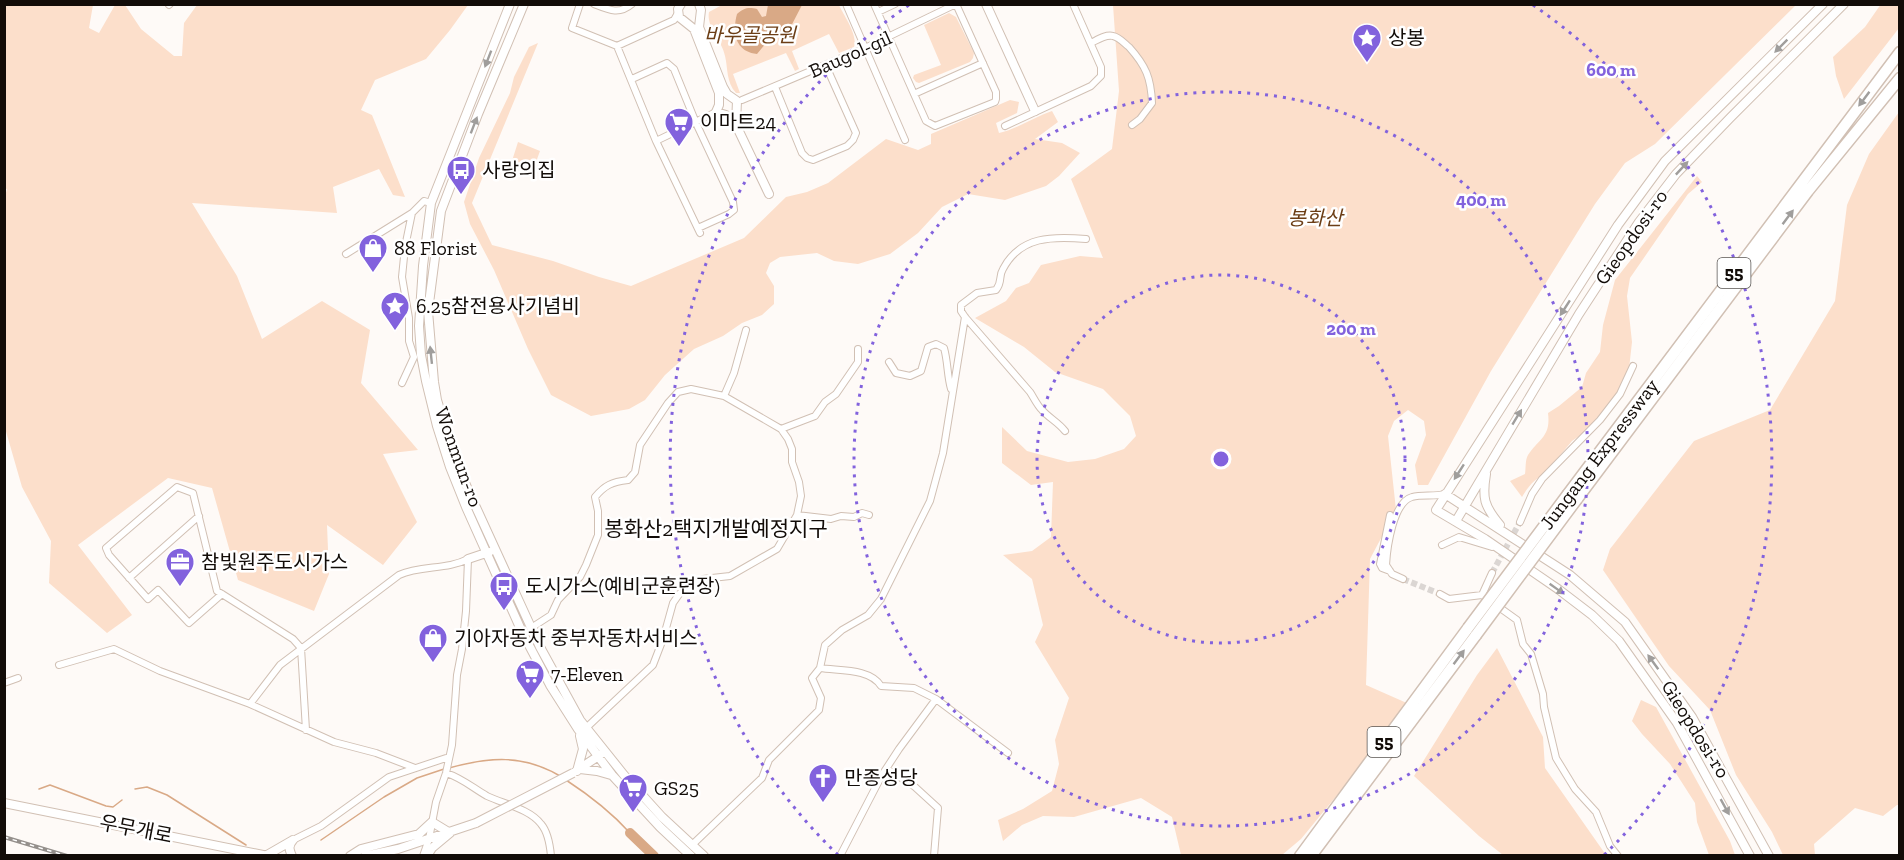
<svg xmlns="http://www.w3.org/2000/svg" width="1904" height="860" font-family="'Zilla Slab','Noto Sans KR',serif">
	<rect width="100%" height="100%" fill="#fefaf7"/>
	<path fill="#fcdfcb" d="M5 4 93 5 89 28 99 33 115 5H125L141 29 174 56H182L184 23 197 5H468L450 30 426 59 375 80 361 110 372 115 405 197 393 195 379 169 333 187 337 213 192 203 237 276 262 339 322 301 370 330 361 383 418 450 383 454 417 522 383 565 327 525 329 574 314 611 238 580 212 488 168 478 78 545 132 615 107 633 49 583 51 541 22 487 5 428 4 200 7 189 4 188Z
		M1881 4 1899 5V28L1844 99 1836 76 1833 57 1865 27Z
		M722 5H839C844 16 858 35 854 47L839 53 829 34 792 51 799 69 795 71 786 53 733 74 740 93H736C726 82 728 68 725 56 722 40 706 27 709 12Z
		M1113 5H1796L1655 144 1625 163 1595 204 1491 371 1428 485H1418L1415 465 1426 435 1424 421 1408 410 1394 421 1388 436 1396 510 1370 559 1366 685 1409 704 1370 755 1301 839 1282 855H1181L1172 817 1141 798 1074 817 1043 816 1022 825 1003 841 998 820 1023 809 1052 791 1059 764 1055 740 1069 698 1035 642 1043 625 1032 579 1003 555 1032 551 1051 537 1053 482 1031 485 1002 463V427L1027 451 1068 462 1095 459 1124 449 1136 436 1130 416 1103 389 1055 372 1024 347 975 318 1006 301 1016 288 1029 283 1041 265 1080 256 1103 258 1071 179 1112 149 1119 91Z
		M949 13 956 17 974 53 973 58 970 62 919 83 916 82 913 78 914 75 941 65 924 25Z
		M538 43 472 203 492 245 553 261 599 277 631 286 744 238 786 197 807 192 828 183 886 139 918 150 931 144V134L1010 100 1019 102 1017 113 996 123 999 133C1017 129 1034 117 1052 111L1058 122 1035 139 1062 143 1080 153 1059 176 1046 186 1005 200 968 194 942 207 918 233 890 254 858 264 834 261 817 253 780 257 770 263 766 273 774 286V304L762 315 742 323 723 336 694 349 665 375 645 400 629 409 591 416 551 395 528 349 494 270 470 224 464 202 479 158 510 93 514 77 529 47Z
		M1899 112V805H1897L1883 816 1855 808 1814 844 1815 855H1783L1772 832 1736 775 1710 710 1669 666 1603 570 1610 549 1694 441 1770 410 1835 301 1847 205 1869 154Z
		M518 142 540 151 536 162H530L529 166 511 164Z
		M1697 176 1702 182 1688 194 1630 278 1627 296 1632 342 1628 378 1592 427 1572 441 1557 459 1550 472C1536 477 1529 485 1522 497L1510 481 1525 474C1526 468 1525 460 1528 455 1539 438 1551 437 1548 413L1559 406 1582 387 1586 373 1600 352 1603 325 1615 280Z
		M1497 648 1543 737 1545 768 1606 855H1503L1479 836 1414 776 1477 675Z
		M1641 700 1656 707 1730 841 1735 855H1709L1697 822 1695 803 1670 764 1642 734 1632 721Z"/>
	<path fill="#d9a986" d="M768 5H802L788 32H775L757 54C735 52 732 32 737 14 744 8 748 7 757 9L762 17 766 16Z"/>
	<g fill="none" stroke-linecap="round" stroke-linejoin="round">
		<path stroke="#d9a986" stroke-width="1.5" d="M449 768C489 757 523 754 560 776
			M566 780C589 795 612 813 630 833
			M39 789 50 785 106 806 113 807 122 800
			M135 789 147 787 167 795 246 845
			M321 840 384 797 417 778 444 769"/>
		<path stroke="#d9a986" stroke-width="10" d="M630 833 654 856"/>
		<path stroke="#dbd6d3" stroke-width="6" stroke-dasharray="6 3" stroke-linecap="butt" d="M1492 573 1520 522
			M1403 579 1440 594"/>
		<g stroke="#d1c0b4" stroke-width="8">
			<path id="street" d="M580 4 572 28 617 46 656 141 700 233
				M594 4C609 10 619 15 632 4
				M846 4 905 140
				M874 4 926 121 935 126 995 102 996 99V92L956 4
				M169 5 170 4
				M878 12 895 4
				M1091 43C1097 40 1106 34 1113 36 1119 37 1124 43 1129 47 1146 66 1151 78 1152 103L1140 119 1132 125
				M617 46 674 20 678 13
				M632 79 667 63 674 69 696 123 733 202 734 210 729 214 698 228
				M775 87 802 153 807 158 813 160 847 146 853 140 856 133 826 66
				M914 94 983 63
				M742 100 865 48 956 4
				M1005 126 1091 86 1101 76V67L1073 4
				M656 141 716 112
				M346 254 412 213
				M889 362 896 373 910 376 921 371 928 347 936 344 944 348C948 362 947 375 951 389
				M402 383 414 357 409 341V318L402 277 405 247 412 213 424 201 431 203
				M724 396 734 373 746 330
				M781 429 815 416 825 402 836 394 858 362V349
				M1065 431C1058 422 1049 418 1042 410 1037 405 1034 398 1030 392L965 317 961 311V305L977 293 996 290C1003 281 998 277 1003 269 1020 236 1053 236 1086 239
				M797 515 831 519 841 516 854 517 862 513 869 515
				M1520 522 1532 494 1542 479 1600 420 1620 394 1633 366
				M1442 545 1459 537 1492 547
				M1390 571 1382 568 1380 564 1390 515
				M1492 573 1482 595 1517 620 1523 644 1531 654 1543 694 1544 707 1556 758 1575 789 1596 812 1610 846 1618 856
				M129 578 199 516
				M1403 579 1392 574 1386 565C1387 548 1393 502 1412 497 1422 494 1434 497 1445 494
				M222 594 189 623 158 590 148 599 109 555 106 548 177 487 193 493 217 591 222 594 293 639 301 648 306 730
				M1440 594 1449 599 1482 595
				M531 628 551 615 558 600 580 577 586 565 598 535V511L595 497C605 485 612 482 628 480L635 472 640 445 668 403 678 392 691 389 724 396 781 429 788 439 792 449V462L799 482 801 496 797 515 777 549 730 576 703 579 680 593 673 603 663 639 653 665 586 728
				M59 665 114 649 160 671 250 704 334 742 376 753 415 768
				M820 668C839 671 870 668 881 686L914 688 936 699 1008 753
				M4 683 18 678
				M250 704 280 665 399 575C421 565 447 570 468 559L466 611 462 649 457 675 452 745 446 773 436 802 429 839 423 856
				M887 769 915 787 938 808 934 856
				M446 773C462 778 473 788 487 796 504 804 530 809 541 824 548 832 550 845 551 856
				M293 840 321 826 389 777 446 758
				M692 845 762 778 769 760 819 710 821 698 812 678 820 668 825 645 842 630 868 615 881 599 930 501 943 453 965 317
				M840 856 882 775 899 749 936 699"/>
		</g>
		<g stroke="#d1c0b4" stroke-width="10">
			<path id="secondary" d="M510 4 431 203 423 266 419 326 421 355 426 381 437 426 450 467 466 507 522 632 550 685 578 729 612 775 660 827 691 856
				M524 4 478 114 441 211 428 311 434 382 437 400 454 457 469 492 540 647 580 720 624 775 662 817 704 856
				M681 4 678 9 679 17 694 29 719 93V105L716 112 726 115 736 125 769 194
				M699 4 701 10 699 27 723 87 727 94 737 101 736 124
				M986 4 1035 111
				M1486 474C1482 498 1484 506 1500 525
				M1445 494 1570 575 1625 622 1692 717 1769 856
				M1456 521 1579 314 1639 222 1676 174 1730 118 1844 4
				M468 559 489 552
				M580 769 597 771 611 775
				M576 771 600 755
				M577 771 583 749 580 736
				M4 803 268 856
				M267 855 293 840
				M292 856C289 849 288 846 293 840
				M350 856 361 849 419 834 432 822 450 833 432 848 427 856
				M365 856 398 849 476 823
				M1750 856 1677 723 1619 641 1592 615 1558 589 1485 539 1436 510 1618 225 1665 161 1823 4"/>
		</g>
		<g stroke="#d1c0b4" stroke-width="13">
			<path id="highway" d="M1568 494 1900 52
				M1577 499 1808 191 1900 78
				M1300 856 1468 628
				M1311 856 1476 635"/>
		</g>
		<use href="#street" stroke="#fff" stroke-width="6"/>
		<use href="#secondary" stroke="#fff" stroke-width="8"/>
		<use href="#highway" stroke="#fff" stroke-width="10"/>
		<g stroke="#948f8b" stroke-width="4">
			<path id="rail" d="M4 837 67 856"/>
		</g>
		<use href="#rail" stroke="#fff" stroke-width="1.5" stroke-dasharray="4.5" stroke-linecap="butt"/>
		<g stroke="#d1c0b4" stroke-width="10" stroke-linecap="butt">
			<path id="secondary-bridge" d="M476 823 573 773"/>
		</g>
		<g stroke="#d1c0b4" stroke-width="13" stroke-linecap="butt">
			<path id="highway-bridge" d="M1468 628 1568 494
				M1476 635 1577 499"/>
		</g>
		<use href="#secondary-bridge" stroke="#fff" stroke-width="8"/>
		<use href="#highway-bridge" stroke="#fff" stroke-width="10"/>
	</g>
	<defs><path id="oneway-solid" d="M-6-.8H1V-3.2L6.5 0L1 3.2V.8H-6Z" transform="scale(1.5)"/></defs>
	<g fill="#a09e9c">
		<use href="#oneway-solid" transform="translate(1781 46) rotate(135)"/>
		<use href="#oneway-solid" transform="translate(488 59) rotate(111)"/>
		<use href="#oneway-solid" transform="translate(1864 99) rotate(127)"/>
		<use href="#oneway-solid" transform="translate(474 125) rotate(-69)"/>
		<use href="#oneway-solid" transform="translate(1682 168) rotate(-47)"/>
		<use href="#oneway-solid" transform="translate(1788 217) rotate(-53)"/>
		<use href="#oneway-solid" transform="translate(1565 308) rotate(123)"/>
		<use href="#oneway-solid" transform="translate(431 355) rotate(-96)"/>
		<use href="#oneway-solid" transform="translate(1517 417) rotate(-59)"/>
		<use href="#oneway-solid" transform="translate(1459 472) rotate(123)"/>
		<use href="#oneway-solid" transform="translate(1557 589) rotate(35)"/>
		<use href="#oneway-solid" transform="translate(1459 657) rotate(-53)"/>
		<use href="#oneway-solid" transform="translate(1653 662) rotate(-126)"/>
		<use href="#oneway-solid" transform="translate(1725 807) rotate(61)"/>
	</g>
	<g fill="none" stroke="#8262dd" stroke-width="3" stroke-dasharray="3 6">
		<circle cx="1221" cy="459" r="184"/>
		<circle cx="1221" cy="459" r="367"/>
		<path d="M838 855A551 551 0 0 1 909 5M1533 5A551 551 0 0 1 1604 855"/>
	</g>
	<defs>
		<g id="sight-pin" transform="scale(1.5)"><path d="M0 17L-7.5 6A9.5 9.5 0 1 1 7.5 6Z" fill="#8262dd" stroke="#fff"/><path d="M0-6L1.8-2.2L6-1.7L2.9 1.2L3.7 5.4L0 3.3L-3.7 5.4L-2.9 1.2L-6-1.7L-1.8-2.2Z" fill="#fff"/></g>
		<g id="supermarket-pin" transform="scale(1.5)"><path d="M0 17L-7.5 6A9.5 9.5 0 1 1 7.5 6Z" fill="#8262dd" stroke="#fff"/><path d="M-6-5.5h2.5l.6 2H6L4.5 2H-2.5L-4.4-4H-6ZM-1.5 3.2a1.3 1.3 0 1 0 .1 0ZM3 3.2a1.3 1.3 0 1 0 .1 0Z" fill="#fff"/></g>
		<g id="bus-pin" transform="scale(1.5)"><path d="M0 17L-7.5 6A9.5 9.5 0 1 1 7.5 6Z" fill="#8262dd" stroke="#fff"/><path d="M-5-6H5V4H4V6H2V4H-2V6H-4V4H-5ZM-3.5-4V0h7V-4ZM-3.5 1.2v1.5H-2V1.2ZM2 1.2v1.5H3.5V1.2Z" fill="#fff"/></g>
		<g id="shop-pin" transform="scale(1.5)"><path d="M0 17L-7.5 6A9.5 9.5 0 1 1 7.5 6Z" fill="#8262dd" stroke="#fff"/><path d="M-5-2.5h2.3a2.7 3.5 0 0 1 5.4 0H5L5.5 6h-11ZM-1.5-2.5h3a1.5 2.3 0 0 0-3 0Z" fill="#fff"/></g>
		<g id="office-pin" transform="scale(1.5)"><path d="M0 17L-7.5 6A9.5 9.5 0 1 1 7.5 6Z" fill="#8262dd" stroke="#fff"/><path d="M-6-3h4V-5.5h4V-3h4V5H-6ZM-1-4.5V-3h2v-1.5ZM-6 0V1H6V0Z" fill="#fff"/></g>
		<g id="church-pin" transform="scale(1.5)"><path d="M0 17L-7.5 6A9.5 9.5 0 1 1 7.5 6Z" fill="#8262dd" stroke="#fff"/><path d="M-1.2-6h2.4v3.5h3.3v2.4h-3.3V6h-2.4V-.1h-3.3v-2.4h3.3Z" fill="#fff"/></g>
	</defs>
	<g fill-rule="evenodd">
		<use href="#sight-pin" x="1367" y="38"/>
		<use href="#supermarket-pin" x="679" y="122"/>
		<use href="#bus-pin" x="461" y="170"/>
		<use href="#shop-pin" x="373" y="248"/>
		<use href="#sight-pin" x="395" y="306"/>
		<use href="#office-pin" x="180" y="562"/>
		<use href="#bus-pin" x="504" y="586"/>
		<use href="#shop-pin" x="433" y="638"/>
		<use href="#supermarket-pin" x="530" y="674"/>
		<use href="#church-pin" x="823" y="778"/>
		<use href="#supermarket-pin" x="633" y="788"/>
	</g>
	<g text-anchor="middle" stroke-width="5" stroke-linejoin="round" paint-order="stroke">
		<g fill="#fff" stroke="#595552" stroke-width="1.5">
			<rect x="1717.5" y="258" width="33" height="30" rx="4.5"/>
			<rect x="1367.5" y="727" width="33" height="30" rx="4.5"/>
		</g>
		<g font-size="18" font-weight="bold" fill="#120c08">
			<text x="1734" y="279">55</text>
			<text x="1384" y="748">55</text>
		</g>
		<g font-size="20" font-style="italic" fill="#6c3e16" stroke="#fff">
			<text x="750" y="42">바우골공원</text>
			<text x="1315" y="225">봉화산</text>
		</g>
		<g font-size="20" fill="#120c08" stroke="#fff" text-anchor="start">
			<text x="1388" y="45">상봉</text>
			<text x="700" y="129">이마트24</text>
			<text x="482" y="177">사랑의집</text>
			<text x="394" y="255">88 Florist</text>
			<text x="416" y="313">6.25참전용사기념비</text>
			<text x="201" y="569">참빛원주도시가스</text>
			<text x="525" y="593">도시가스(예비군훈련장)</text>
			<text x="454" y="645">기아자동차 중부자동차서비스</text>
			<text x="551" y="681">7-Eleven</text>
			<text x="844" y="785">만종성당</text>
			<text x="654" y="795">GS25</text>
		</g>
		<g font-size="20" fill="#120c08" stroke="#fff">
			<text transform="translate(850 54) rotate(-24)" y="7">Baugol-gil</text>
			<text transform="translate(1631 237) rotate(-55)" y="7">Gieopdosi-ro</text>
			<text transform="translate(1599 454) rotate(-53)" y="7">Jungang Expressway</text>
			<text transform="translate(459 457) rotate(70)" y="7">Wonmun-ro</text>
			<text transform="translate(1696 729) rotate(58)" y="7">Gieopdosi-ro</text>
			<text transform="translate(136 829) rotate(11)" y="7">우무개로</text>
		</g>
		<g font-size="21" fill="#120c08" stroke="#fff">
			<text x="716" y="536">봉화산2택지개발예정지구</text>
		</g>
	</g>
	<circle cx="1221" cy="459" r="9" fill="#8262dd" stroke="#fff" stroke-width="3"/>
	<g font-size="18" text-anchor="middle" font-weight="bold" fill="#8262dd" stroke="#fff" stroke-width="5" stroke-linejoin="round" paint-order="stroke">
		<text x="1611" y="76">600 m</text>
		<text x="1481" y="206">400 m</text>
		<text x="1351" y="335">200 m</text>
	</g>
	<rect width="1904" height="860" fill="none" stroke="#120c08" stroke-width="12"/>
</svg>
